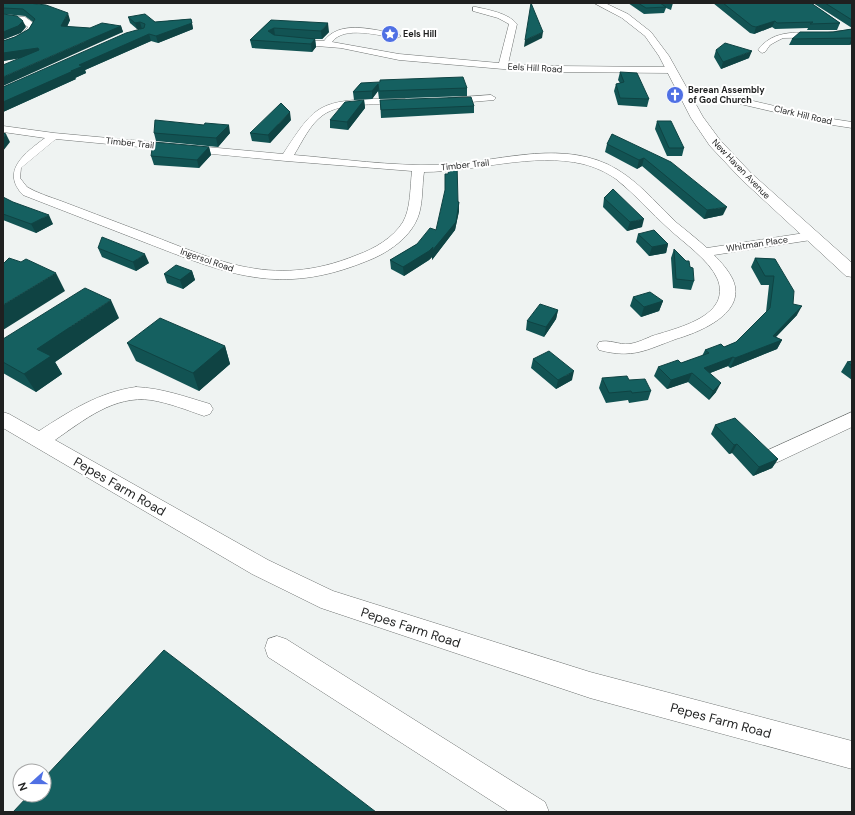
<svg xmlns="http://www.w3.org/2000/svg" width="855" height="815" font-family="'DM Sans',sans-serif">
	<rect width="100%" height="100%" fill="#eff3f2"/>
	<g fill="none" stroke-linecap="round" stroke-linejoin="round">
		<g stroke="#6e7271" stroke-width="1">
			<path id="minor" d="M473 7H476C489 10 508 13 517 24L508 64 554 66 671 67 676 70 671 73 554 72 503 69 399 60 341 48 292 44 288 42 292 40 324 41C340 19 374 30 397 34L401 36 397 38C380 36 344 25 332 42L399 54 499 63 509 24 498 18 473 11Z
				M3 15 25 17 35 24 36 26C31 39 16 44 3 48V42L22 34 28 27 20 21 3 19Z
				M852 30V34L827 37 783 38 777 41 770 45 765 52 762 53 758 50C774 28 800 33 824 33 833 32 843 30 852 30Z
				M684 91 736 97 826 118 852 122V128L826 124 736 103 681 96 679 94Z
				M491 95 496 98 494 100 448 104 443 101 448 98Z
				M372 99H405L410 102 405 105C382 105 342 101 323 115 310 124 302 142 294 155 342 159 391 166 439 165 494 163 554 140 607 164 635 177 655 202 677 223 687 231 697 239 707 248L811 232 816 233 818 236 816 239 811 240 714 255C721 262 729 271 733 280 747 313 700 332 676 339 646 350 633 359 599 350L597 346 599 342C609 339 619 345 629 344 637 343 645 339 652 336 671 330 705 322 716 304 721 297 721 286 717 278 709 260 683 242 669 229 651 213 635 194 616 179 606 172 595 167 583 164 533 152 475 172 424 172 422 185 423 201 419 214 412 237 388 253 367 261 279 297 227 274 144 242 104 226 63 211 23 195 0 171 25 153 45 138L3 132V126L54 133 283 154C313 109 316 101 372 99ZM56 139 286 161 412 171C410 187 411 208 403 222 393 238 374 249 357 255 269 291 213 258 132 228 108 219 85 210 61 201 50 197 37 193 27 187L20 178 21 168Z
				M136 387C162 388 186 397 210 404L213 409 210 414 204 416C187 410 169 403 151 400 114 395 84 420 55 440L268 560 333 591 590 672 852 741V769L590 698 321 608 252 574 3 428V412L9 414 39 431C70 411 99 392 136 387Z
				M852 412V427L780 461 773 464 766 461 763 456 766 451Z
				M277 636 286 639 545 802 549 812H509L268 657 265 648 268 639Z"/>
		</g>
		<g stroke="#6e7271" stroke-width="1">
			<path id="major" d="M594 3H605L628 14 651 32 669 56 703 117 720 140 751 173 852 263V277L846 276 741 179 710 146 691 118 659 56 645 36 622 18Z"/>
		</g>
		<use href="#minor" fill="#fff" fill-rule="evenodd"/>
		<use href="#major" fill="#fff" fill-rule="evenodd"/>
	</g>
	<path fill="#125353" d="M3 3 70 20 67 27 90 28 121 26 123 32 19 58 3 61V41L15 37 29 29 33 22 25 16 3 14Z
		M628 3H692H673L671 10 666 8 664 13 644 14Z
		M713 3H811L840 23 837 30H807L808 28 775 29 772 27 754 34 750 33Z
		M813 3H852V28Z
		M128 17 155 22 191 19 193 29 158 43 151 41 85 70 86 73 75 78 76 79 3 112V87L142 29H137L130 23Z
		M271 20 329 32 322 39H315L316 47 312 52 252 48 250 40Z
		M852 29V44L849 45H789L792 39Z
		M716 50 749 58 721 69 714 57Z
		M620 72 649 99 647 107 618 105 614 91 616 84 620 83 618 80Z
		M361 83 467 88V96L379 99 378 91 372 99 354 100 353 92Z
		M364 100 365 108 348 130 330 128V120Z
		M380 100 474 106V113L381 118Z
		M291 120 270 143 252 141 250 133Z
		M657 121 684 148 682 156H667L655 129Z
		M154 133H230L218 147 156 141Z
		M612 134 723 215 704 219 642 166 637 169 605 152 607 144Z
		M209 147 211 155 199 168 154 165 151 156Z
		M3 197 53 224 36 233 3 220Z
		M604 198 642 227 627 231 603 207Z
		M458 202H459V211L455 230 432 260V257L429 260 404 276 391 269 390 260 417 244 436 230Z
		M638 234 668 244 666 253 649 256 636 242Z
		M98 248 149 263 136 271 102 257Z
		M674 249 686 261 690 267 694 281 691 290 673 288 671 258Z
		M755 258 775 259 793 304 797 315 776 337 782 340 777 349 730 368 728 366 710 373 716 392 709 400 688 382 667 389 654 376 658 367 681 363 702 356 705 350 724 347 736 342 766 312 769 285H761L751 267Z
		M192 271 195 280 183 289 167 283 164 274Z
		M633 297 663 301 659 311 641 317 630 306Z
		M558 310 556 319 544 337 526 330 527 321Z
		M119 318 55 362 62 374 36 392 3 373V339Z
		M127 343 225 346 230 364 199 391 136 361Z
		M533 359 572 380 556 389 531 368Z
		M852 361V380L841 372 847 362Z
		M602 378 629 380 651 391 648 400 629 403 628 400 606 403 599 388Z
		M715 425 778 459 772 468 753 476 732 453 729 454 711 434Z"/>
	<path fill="#0f4343" d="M68 13 70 20 64 33 61 26Z
		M23 21 26 27 21 33 3 40V32Z
		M775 21 772 27 754 34 756 27Z
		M140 22 142 29H137L135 23Z
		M192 23 193 29 158 43 156 36Z
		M328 23 329 32 322 39 321 31Z
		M121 26 123 32 3 86V77Z
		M274 28 275 36 268 31Z
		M543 32 542 38 524 47 525 40Z
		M149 34 151 41 85 70 86 73 75 78 76 79 3 112V102L71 71 79 65Z
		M852 38V44L849 45Z
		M315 39 316 47 312 52 311 44Z
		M38 48 41 55 3 61V53Z
		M752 51 749 58 721 69 723 62Z
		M378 84V91L372 99V91Z
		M364 100 365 108 348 130 347 122Z
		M290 112 291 120 270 143 268 135Z
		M229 125 230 133 218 147 216 138Z
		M6 134 10 142 3 151V138Z
		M209 147 211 155 199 168 197 160Z
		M644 158 642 166 637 169 639 160Z
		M459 202V211L455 230 432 260V257L429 260 404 276 403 267 433 247Z
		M727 207 723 215 704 219 707 210Z
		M49 215 53 224 36 233 31 224Z
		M644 219 642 227 627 231 630 222Z
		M668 244 666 253 649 256 652 247Z
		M145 254 149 263 136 271 133 262Z
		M192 271 195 280 183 289 180 280Z
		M56 273 65 291 3 330V305Z
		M111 300 119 318 55 362 62 374 36 392 24 374 37 349Z
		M663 301 659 311 641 317 644 307Z
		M802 306 797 315 768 345 773 336Z
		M558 310 556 319 544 337 546 327Z
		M782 340 777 349 730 368 735 358Z
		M225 346 230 364 199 391 193 373Z
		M733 357 728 366 700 377 704 368Z
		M574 371 572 380 556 389 558 380Z
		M692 373 688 382 667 389 671 380Z
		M721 383 716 392 709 400 713 391Z
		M737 444 732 453 729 454 734 445Z
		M778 459 772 468 753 476 759 467Z"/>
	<path fill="#156060" stroke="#0f4343" d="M3 3H28L46 5 68 13 61 26 90 28 102 23 121 26 3 77V65L39 50 38 48 3 53V41L15 37 29 29 35 19 23 9 3 8Z
		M531 3 543 32 525 40Z
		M638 3H660L666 7 646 8Z
		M723 3H811L840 23 810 24 813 22 777 23 775 21 756 27 752 26Z
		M825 3H852V20Z
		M3 14 17 16 23 21 18 26 3 32Z
		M145 14 155 22 191 19 192 23 156 36 149 34 79 65 83 66 71 71H73L3 102V87L126 33 144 28 145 24 140 22 135 23 128 17Z
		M271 20 328 23 321 31 274 28 268 31 274 35 315 39 311 44 250 40Z
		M852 29V38L792 39 800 32H833Z
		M725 43 752 51 723 62 716 50Z
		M620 72 637 73 649 99 620 98 616 84 624 82Z
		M463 77 467 88 379 91 378 84 372 91 353 92 361 83 380 82V80Z
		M471 97 474 106 381 110 380 100Z
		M364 100 347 122 330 120 345 102Z
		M281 103 290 112 268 135 250 133Z
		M155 120 204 125 205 123 229 125 216 138 154 133Z
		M657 121H671L684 148H669Z
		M3 133 6 134 3 138Z
		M612 134 671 162 727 207 707 210 644 158 639 160 607 144Z
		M153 142 209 147 197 160 151 156Z
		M457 163 458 202H459L456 222 432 251 433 247 429 251 403 267 390 260 417 244 430 228 436 230 445 190V174H448L450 164Z
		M613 189 644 219 630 222 604 198Z
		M3 197 13 202 49 215 31 224 3 214Z
		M654 230 668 244 652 247 638 234Z
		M102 237 145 254 133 262 98 248Z
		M674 249 686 261H689L690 267 693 268 694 281 676 279Z
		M9 258 21 262 26 259 56 273 3 305V264Z
		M755 258 775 259 794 291 793 304 802 306 773 336 782 340 735 358 733 357 704 368 721 383 713 391 692 373 671 380 658 367 678 360 681 363 709 353 705 350 721 344 724 347 736 342 770 308 774 276H765Z
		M176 265 192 271 180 280 164 274Z
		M85 288 111 300 37 349 51 356 24 374 3 362V339Z
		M650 292 663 301 644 307 633 297Z
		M540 304 558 310 546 327 527 321Z
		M160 318 225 346 193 373 127 343Z
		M549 351 574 371 558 380 533 359Z
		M852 361V366L847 362Z
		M627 376 629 380 645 379 651 391 632 393 631 391 609 393 602 378Z
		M735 418 778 459 759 467 737 444 734 445 715 425Z
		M164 650 376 812H13L29 795H44V778Z"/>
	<defs>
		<g id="sight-disc" transform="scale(0.9)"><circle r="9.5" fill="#4f70e4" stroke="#fff"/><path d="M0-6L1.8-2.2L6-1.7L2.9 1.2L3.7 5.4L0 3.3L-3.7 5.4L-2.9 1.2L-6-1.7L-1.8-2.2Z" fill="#fff"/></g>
		<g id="church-disc" transform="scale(0.9)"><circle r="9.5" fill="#4f70e4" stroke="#fff"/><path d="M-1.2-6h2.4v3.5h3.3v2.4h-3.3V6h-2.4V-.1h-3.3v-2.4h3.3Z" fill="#fff"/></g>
	</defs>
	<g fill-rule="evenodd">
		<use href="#sight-disc" x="390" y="34"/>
		<use href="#church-disc" x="675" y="95"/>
	</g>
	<g text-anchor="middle" stroke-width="4" stroke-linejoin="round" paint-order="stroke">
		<g font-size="9" font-weight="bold" fill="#1f2020" stroke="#fff" text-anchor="start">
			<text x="403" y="37">Eels Hill</text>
			<text x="688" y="93">Berean Assembly<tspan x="688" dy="10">of God Church</tspan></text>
		</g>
		<g font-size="9" fill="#1f2020" stroke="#fff">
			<text transform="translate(535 68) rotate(3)" y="3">Eels Hill Road</text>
			<text transform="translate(803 115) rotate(13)" y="3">Clark Hill Road</text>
			<text transform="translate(130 143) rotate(6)" y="3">Timber Trail</text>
			<text transform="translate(465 165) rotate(-6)" y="3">Timber Trail</text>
			<text transform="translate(741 169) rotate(46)" y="3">New Haven Avenue</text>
			<text transform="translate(757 244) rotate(-9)" y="3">Whitman Place</text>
			<text transform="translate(207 260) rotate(19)" y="3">Ingersol Road</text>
		</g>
		<g font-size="13" fill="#1f2020" stroke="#fff">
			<text transform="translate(120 486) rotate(30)" y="5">Pepes Farm Road</text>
			<text transform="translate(411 627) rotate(18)" y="5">Pepes Farm Road</text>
			<text transform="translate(721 720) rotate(15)" y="5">Pepes Farm Road</text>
		</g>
	</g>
	<rect width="855" height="815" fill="none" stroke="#1f2020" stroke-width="8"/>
	<g transform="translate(32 783) rotate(249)"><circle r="19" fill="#ffffff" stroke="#a5a6a6"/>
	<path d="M0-3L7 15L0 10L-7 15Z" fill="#4f70e4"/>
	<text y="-6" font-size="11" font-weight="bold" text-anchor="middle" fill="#1f2020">N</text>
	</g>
</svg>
